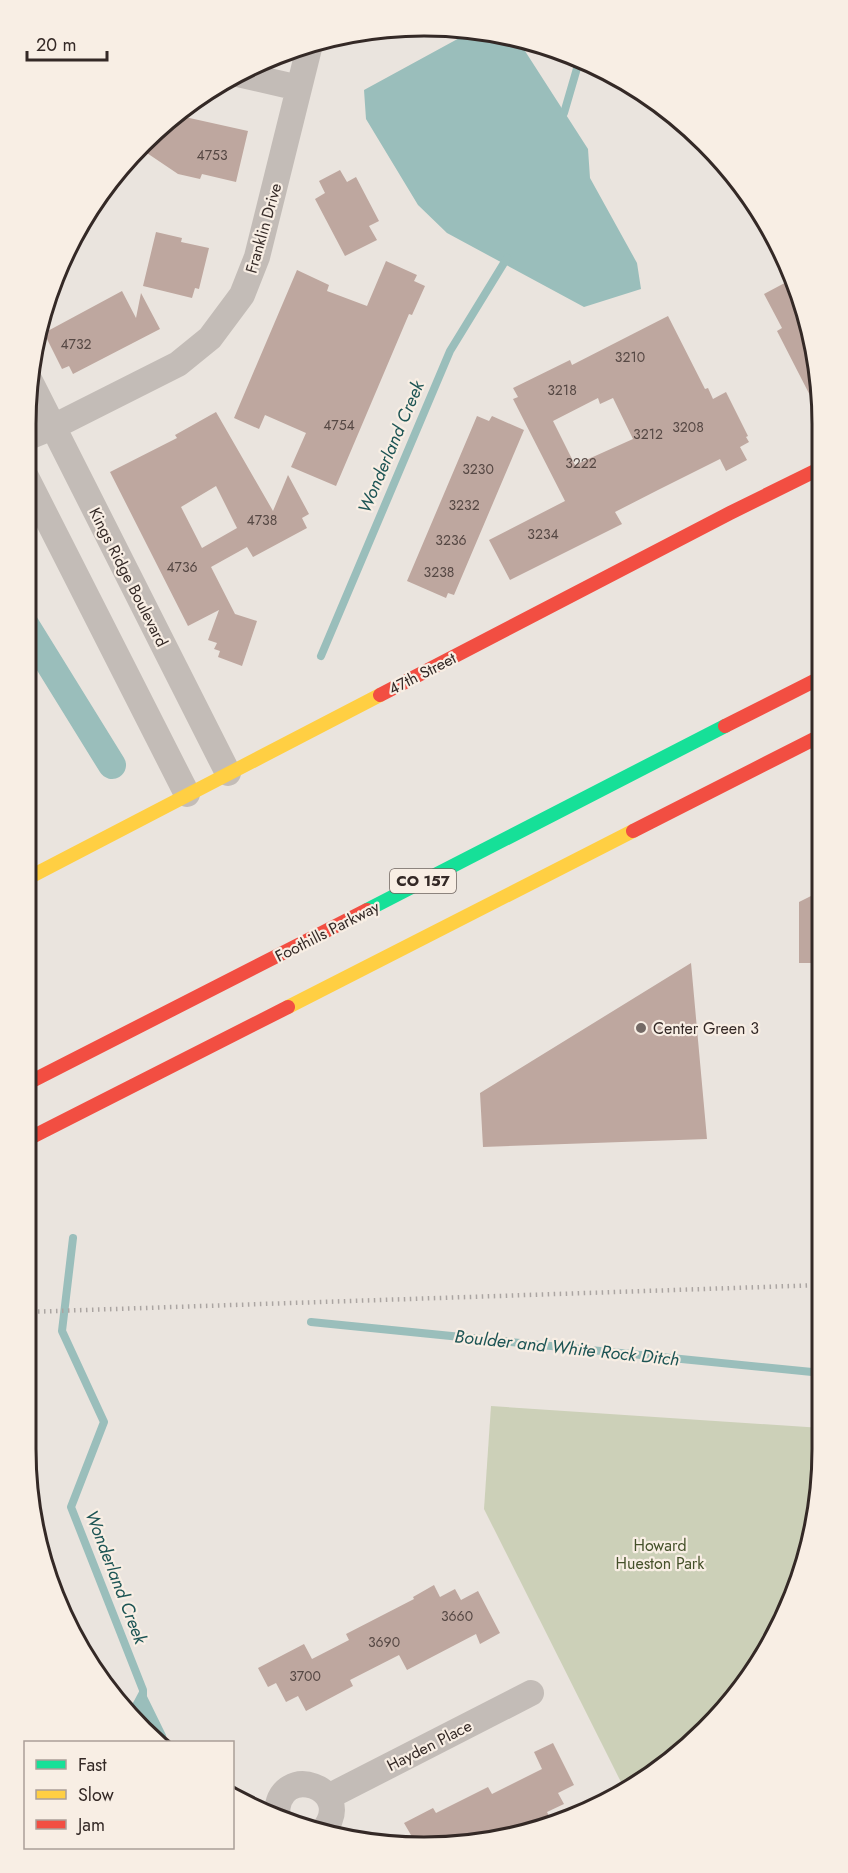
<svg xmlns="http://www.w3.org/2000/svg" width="848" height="1873" font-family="Jost,sans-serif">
	<rect width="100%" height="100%" fill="#eae4de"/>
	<path fill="#ccd0b8" d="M491 1406 822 1428V1449L815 1527 792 1601 723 1712 626 1792 484 1509Z"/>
	<path fill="#9abebb" d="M508 35 516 37 588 149 590 178 637 263 641 289 584 307 447 233 418 205 366 119 364 90 463 36Z
		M142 1686 166 1735 167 1742H162L127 1714Z"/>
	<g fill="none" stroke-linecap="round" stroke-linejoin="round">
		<path stroke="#9abebb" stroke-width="8" d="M564 113 580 58
			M321 656 450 351 507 258
			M73 1238 62 1331 104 1422 71 1507 143 1690V1695
			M311 1322 822 1373"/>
		<path stroke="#9abebb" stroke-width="28" d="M26 626 112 765"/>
	</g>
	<path fill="#bea79f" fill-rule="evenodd" d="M176 115 248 131 236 182 202 174 200 179 178 174 138 147Z
		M340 170 347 182 356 177 379 221 369 226 377 240 345 256 315 199 325 193 319 181Z
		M156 232 182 238 181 242 209 248 199 289 195 288 192 298 143 286Z
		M386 261 417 275 414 281 425 286 412 315 409 314 336 486 291 467 306 433 265 415 259 429 234 418 297 270 329 285 327 291 367 306Z
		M794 278 819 372V413L777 331 782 328 764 294Z
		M122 291 136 318 141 293 160 329 73 374 69 366 62 369 44 333Z
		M668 316 705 389 708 388 713 399 726 392 748 436 746 437 749 442 740 447 747 460 726 471 720 459 658 490 615 512 622 524 510 580 489 540 565 501 513 399 518 397 513 388 570 360 572 365ZM598 398 600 404 613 398 633 439 575 465 553 421Z
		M216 412 273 511 288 475 309 514 302 518 307 528 253 557 247 547 211 567 235 614 257 621 242 666 218 657 220 651 214 649 217 643 208 640 219 610 188 626 110 472 177 438 175 435ZM216 486 237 528 202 548 181 507Z
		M477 416 489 421 492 416 524 430 454 595 448 593 446 598 407 581Z
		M821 891V963H799V902Z
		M691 963 707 1139 483 1147 480 1093Z
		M434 1585 440 1597 455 1589 461 1600 478 1591 500 1633 480 1644 476 1634 407 1670 399 1655 350 1680 353 1686 306 1711 298 1696 286 1702 276 1683 268 1687 258 1668 304 1644 312 1659 349 1640 346 1634 414 1599 413 1597Z
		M553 1743 574 1785 558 1793 564 1804 547 1812 554 1826 476 1844 415 1842 404 1823 433 1808 436 1813 488 1787 492 1794 542 1769 534 1752Z"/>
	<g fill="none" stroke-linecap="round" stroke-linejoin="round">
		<path stroke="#c3bcb7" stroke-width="26" d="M238 74 299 88
			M30 381 228 773
			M26 438 53 427 178 364 210 338 242 295 257 257 310 44
			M26 477 187 794
			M328 1797 531 1693
			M277 1814C278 1760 358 1788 323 1831"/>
		<path stroke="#16e098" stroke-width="14" d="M367 910 725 726"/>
		<path stroke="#ffcf43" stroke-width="14" d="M26 879 380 695
			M288 1007 633 831"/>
		<path stroke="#f24e42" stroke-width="14" d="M380 695 730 513 819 469
			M725 726 820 678
			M633 831 820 736
			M26 1084 367 910
			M26 1140 288 1007"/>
		<path stroke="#aba5a2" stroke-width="4.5" stroke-dasharray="1.5 4.5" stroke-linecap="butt" d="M26 1312 822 1285"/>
	</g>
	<circle fill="#746a66" stroke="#f8eee4" stroke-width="2" cx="641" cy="1028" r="6"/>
	<g text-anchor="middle" stroke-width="4.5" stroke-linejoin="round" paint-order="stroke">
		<g font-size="14" fill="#564844">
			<text x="212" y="160">4753</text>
			<text x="76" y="349">4732</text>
			<text x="630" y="362">3210</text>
			<text x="562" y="395">3218</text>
			<text x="339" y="430">4754</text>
			<text x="688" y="432">3208</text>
			<text x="648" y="439">3212</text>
			<text x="581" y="468">3222</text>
			<text x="478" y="474">3230</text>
			<text x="464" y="510">3232</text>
			<text x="262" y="525">4738</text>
			<text x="543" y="539">3234</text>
			<text x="451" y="545">3236</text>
			<text x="182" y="572">4736</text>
			<text x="439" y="577">3238</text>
			<text x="457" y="1621">3660</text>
			<text x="384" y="1647">3690</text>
			<text x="305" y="1681">3700</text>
		</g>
		<rect fill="#f8eee4" stroke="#6f645f" stroke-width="1.5" x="390" y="869" width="66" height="24" rx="4.5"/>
		<g font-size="15" font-weight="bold" fill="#342926">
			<text x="423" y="886">CO 157</text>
		</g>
		<g font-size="16" fill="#342926" stroke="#f8eee4">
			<text transform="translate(263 228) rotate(-74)" y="6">Franklin Drive</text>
			<text transform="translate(129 577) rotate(63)" y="6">Kings Ridge Boulevard</text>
			<text transform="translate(422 673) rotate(-27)" y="6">47th Street</text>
			<text transform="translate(327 931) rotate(-27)" y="6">Foothills Parkway</text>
			<text transform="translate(429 1745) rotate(-27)" y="6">Hayden Place</text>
		</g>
		<g font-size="16" fill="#342926" stroke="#f8eee4" text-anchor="start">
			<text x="653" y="1034">Center Green 3</text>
		</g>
		<g font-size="16" fill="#45512a" stroke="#f8eee4">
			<text x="660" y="1551">Howard<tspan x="660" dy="18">Hueston Park</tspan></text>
		</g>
		<g font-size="18" font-style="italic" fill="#1c5454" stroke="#f8eee4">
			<text transform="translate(391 447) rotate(-67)" y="6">Wonderland Creek</text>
			<text transform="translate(567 1348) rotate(6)" y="6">Boulder and White Rock Ditch</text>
			<text transform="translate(116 1577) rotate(69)" y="6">Wonderland Creek</text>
		</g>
	</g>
	<path d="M0 0H848V1873H0ZM424 36H424A388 388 0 0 1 812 424V1449A388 388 0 0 1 424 1837H424A388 388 0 0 1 36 1449V424A388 388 0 0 1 424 36Z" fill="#f8eee4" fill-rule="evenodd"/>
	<path fill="none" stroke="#342926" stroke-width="3" d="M424 36H424A388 388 0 0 1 812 424V1449A388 388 0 0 1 424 1837H424A388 388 0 0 1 36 1449V424A388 388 0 0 1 424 36Z"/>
	<rect x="24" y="1741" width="210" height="108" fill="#f8eee4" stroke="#aa9f98" stroke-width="1.5"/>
	<rect x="36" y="1760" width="30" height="9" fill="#16e098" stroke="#aa9f98" stroke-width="1.5"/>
	<text x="78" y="1771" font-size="18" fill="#342926">Fast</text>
	<rect x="36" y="1790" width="30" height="9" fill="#ffcf43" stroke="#aa9f98" stroke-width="1.5"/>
	<text x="78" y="1801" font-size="18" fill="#342926">Slow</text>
	<rect x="36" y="1820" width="30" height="9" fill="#f24e42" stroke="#aa9f98" stroke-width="1.5"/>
	<text x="78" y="1831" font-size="18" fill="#342926">Jam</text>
	<path d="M27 51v9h80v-9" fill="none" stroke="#342926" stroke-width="3"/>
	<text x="36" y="51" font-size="18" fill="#342926" stroke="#f8eee4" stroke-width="4.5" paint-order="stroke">20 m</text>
</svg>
